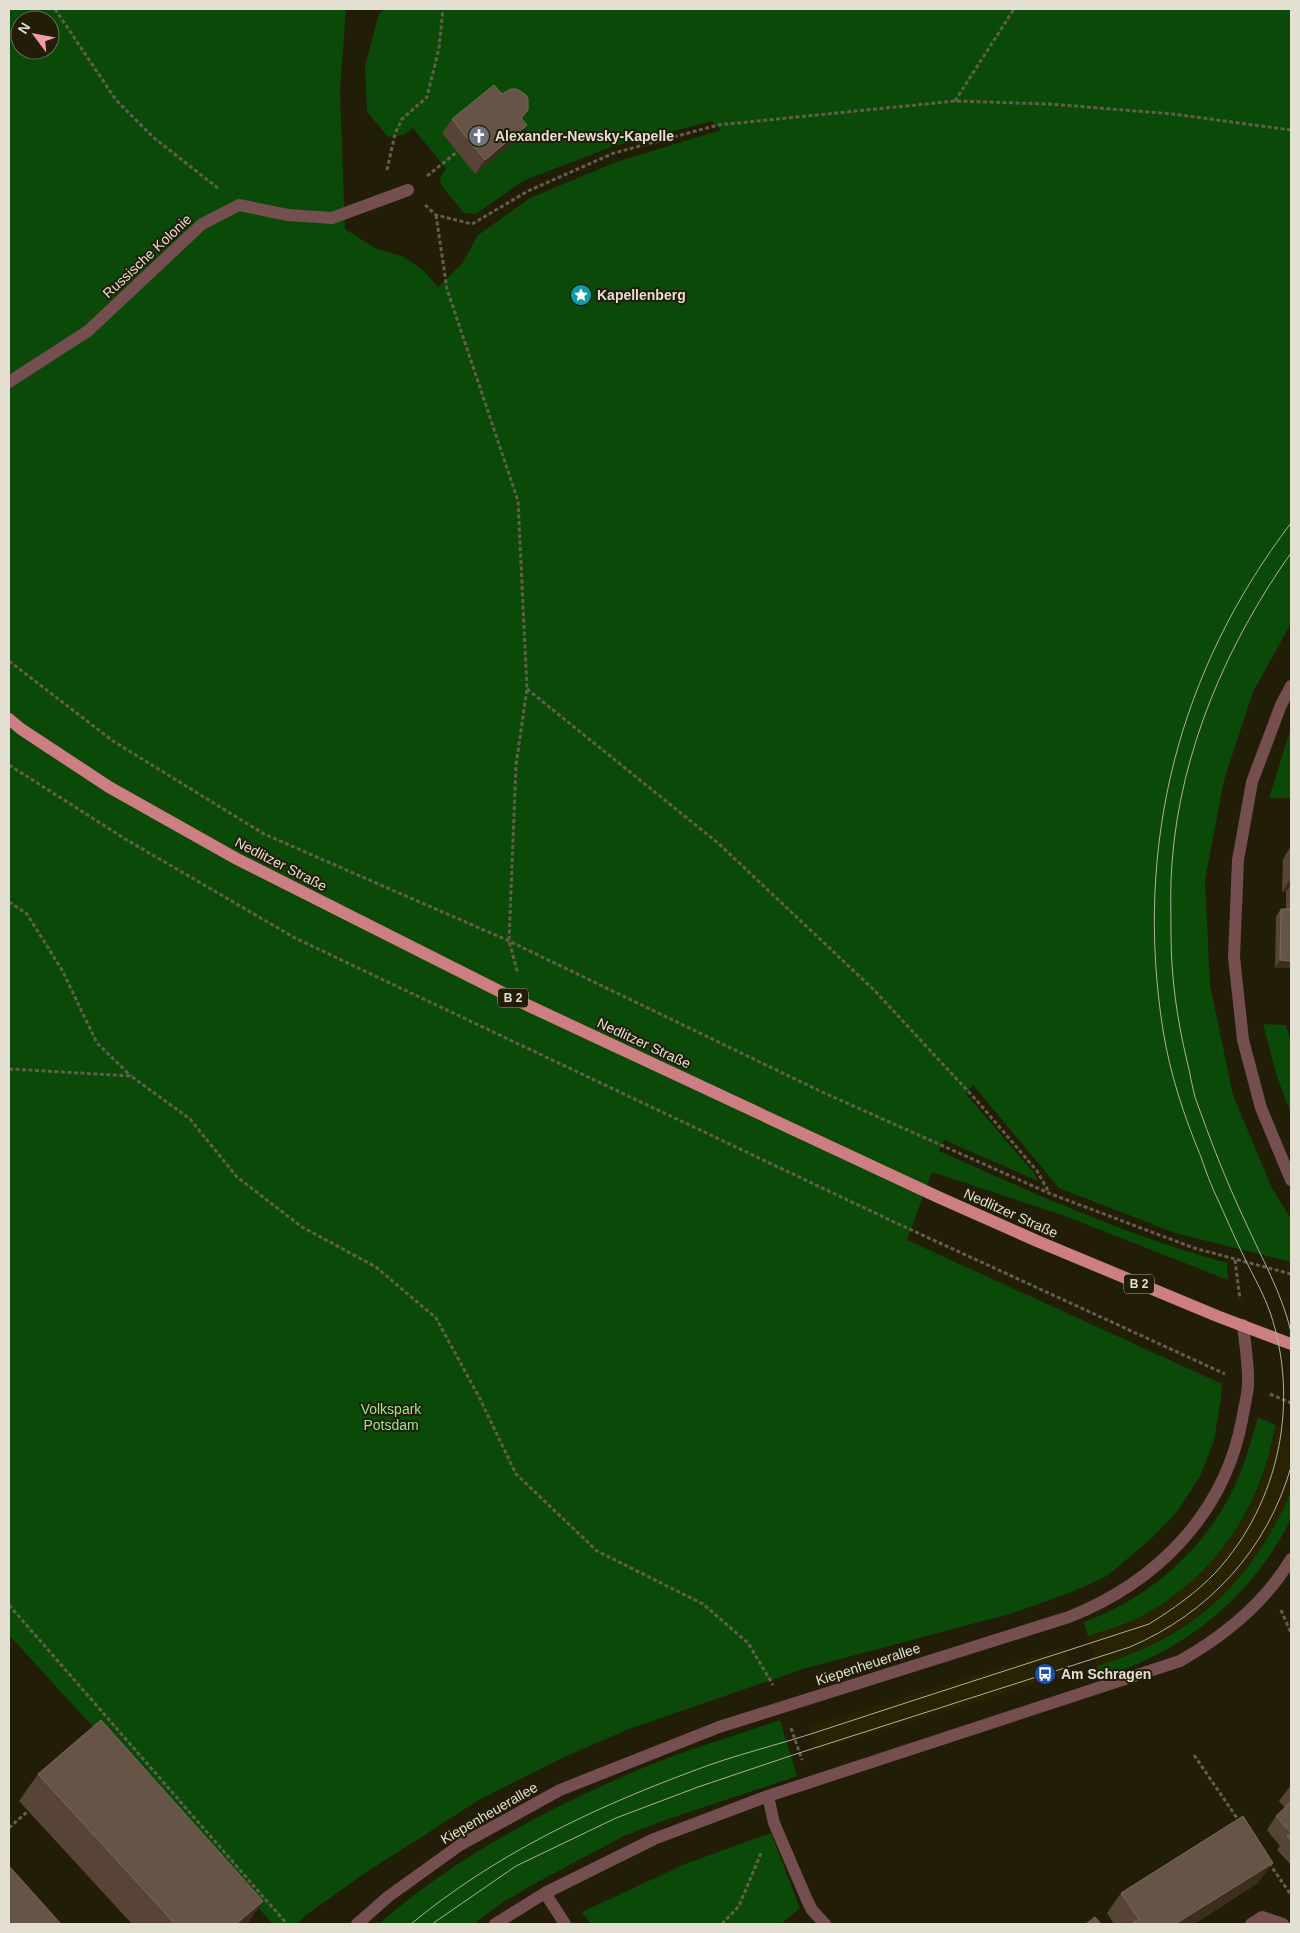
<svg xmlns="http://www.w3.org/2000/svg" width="1300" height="1933" font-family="Arial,sans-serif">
	<rect width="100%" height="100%" fill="#221d07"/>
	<path fill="#292304" d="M1275 1425 1291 1432V1492L1276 1526 1256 1558 1232 1587 1189 1623 1138 1652 1097 1666 1088 1636 1140 1617 1172 1597 1201 1573 1226 1545 1247 1513 1262 1479 1272 1443Z
		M1065 1647 1072 1672 816 1751 809 1727Z"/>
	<path fill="#0a4908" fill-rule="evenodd" d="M9 9H346L340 90 345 229 375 248 404 257 424 271 438 287 462 264 478 235 530 198 616 162 721 130 712 121 611 147 523 181 476 214 464 213 441 185 440 177 446 169 413 128 404 135 388 137 367 112 365 66 379 13 385 9H1288L1291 11V623L1253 692 1224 780 1205 880 1210 985 1233 1095 1272 1188 1291 1219V1262L1175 1233 1059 1188 973 1085 966 1094 1034 1173 1038 1181 944 1140 939 1151C1033 1193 1128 1236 1227 1263L1228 1280 1065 1216 932 1172 907 1240 1222 1384 1221 1398 1214 1441 1200 1476 1177 1512 1153 1537 1107 1576 1072 1592 1013 1613 803 1669 629 1729 562 1758 479 1800 362 1875 306 1915 297 1924H273L9 1635ZM20 20H50V50H20Z
		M1291 728V798H1269Z
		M1263 1024 1286 1025 1291 1042V1113L1277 1077Z
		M1258 1417 1275 1425C1262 1507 1216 1576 1142 1616 1125 1625 1106 1630 1088 1636L1084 1622C1153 1597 1211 1544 1239 1476 1247 1457 1252 1437 1258 1417Z
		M1291 1492C1291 1499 1292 1508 1291 1515 1289 1527 1278 1541 1272 1552 1231 1613 1171 1657 1100 1677L1097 1666C1193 1637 1251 1584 1291 1492Z
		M780 1720 797 1776 665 1820 624 1836 532 1885 502 1903 474 1924H379C456 1856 555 1804 650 1765 692 1748 737 1735 780 1720Z
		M771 1833 800 1908 781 1924H591L582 1912 685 1864Z"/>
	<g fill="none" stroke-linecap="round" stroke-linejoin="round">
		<path stroke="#625e4b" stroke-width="3" stroke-dasharray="4 2.5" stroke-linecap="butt" d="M55 9 116 100 153 137 219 189
			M955 101 1014 9
			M387 170 395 134 402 119 427 97 439 48 443 9
			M427 176 457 152
			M425 205 436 215 472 224 528 191 614 153 718 125 955 101 1049 104 1173 114 1291 130
			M436 215 447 289 518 501 527 689 516 765 509 941 518 974
			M9 661 113 741 264 834 509 941 822 1092 1051 1194 1194 1248 1291 1274
			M527 689 718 843 874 990 978 1102 1037 1171 1050 1194
			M9 765 127 840 295 938 894 1222 1225 1374
			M9 902 27 914 62 970 97 1043 131 1076
			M9 1069 131 1076 190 1119 237 1177 302 1227 376 1267 436 1318 479 1397 516 1474 597 1551 703 1604 748 1643 773 1685
			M1235 1260 1240 1299
			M1270 1394 1291 1403
			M9 1605 287 1924
			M1281 1610 1291 1633
			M791 1728 802 1760
			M1194 1755 1239 1821
			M9 1828 28 1811
			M1269 1863 1291 1895
			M722 1924 739 1906 761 1853"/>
		<path stroke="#754e50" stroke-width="12" d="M9 382 88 331 202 224 239 205 288 215 332 218 408 190
			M1291 686 1281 705 1252 782 1238 860 1234 957 1243 1040 1261 1108 1291 1180
			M768 1796 774 1823 807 1900 812 1910 825 1924
			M545 1893 565 1924
			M357 1924 389 1896 460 1845 560 1790 719 1727 1069 1617C1157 1582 1224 1514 1242 1420 1244 1408 1247 1397 1248 1386 1249 1366 1245 1345 1243 1325
			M495 1924 545 1893 654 1839 768 1796 1180 1661C1224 1636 1265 1603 1291 1559
			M1251 1924 1262 1917 1283 1924"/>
		<path stroke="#cd7e83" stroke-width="12" d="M9 719 21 729 109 787 237 859 527 1005 938 1197 1037 1241 1217 1316 1291 1344"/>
		<path stroke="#b2ae9e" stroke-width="1" d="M1291 553C1227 643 1180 752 1172 863 1170 886 1171 910 1171 934 1171 977 1177 1019 1187 1061 1190 1073 1192 1086 1195 1097 1210 1139 1226 1181 1245 1221 1261 1257 1282 1293 1291 1332
			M411 1924C494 1855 593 1808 693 1771 734 1755 778 1745 820 1731 929 1695 1039 1660 1149 1624 1173 1609 1196 1593 1216 1572 1280 1502 1300 1401 1270 1312 1264 1295 1255 1279 1247 1263 1237 1243 1228 1222 1219 1202 1212 1188 1206 1172 1201 1157 1184 1116 1170 1074 1163 1030 1134 846 1178 671 1291 523
			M432 1924 516 1866 616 1818 698 1787 799 1753 1130 1647C1209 1613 1267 1550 1291 1467"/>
	</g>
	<path fill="#584337" d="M502 94 528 110 522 119 517 139 475 174 442 133 452 119Z
		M1291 846V968H1275L1276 916 1281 909H1286V892H1282L1283 859Z
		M38 1774 263 1901 247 1924H132L19 1801Z
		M1291 1785V1865L1277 1850 1280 1846 1267 1830 1276 1816 1285 1808 1279 1801Z
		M1258 1883 1194 1924H1114L1107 1913 1121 1893Z"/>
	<path fill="#3c2d1d" d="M527 125 517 139 475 174 485 160Z
		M1291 878V892V885L1286 892H1282Z
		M1280 960 1291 961V968H1275Z
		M1273 1863 1258 1883 1194 1924H1175Z
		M263 1901 247 1924H236Z"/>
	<path fill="#665447" stroke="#7a6a5d" d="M494 85 502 94 511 89H517L526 95 528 99V110L521 118 527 125 485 160 452 119Z
		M1291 885V961L1280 960 1281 909H1291Z
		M101 1720 263 1901 236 1924H175L38 1774Z
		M1291 1802V1833L1276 1816Z
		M1243 1816 1273 1863 1175 1924H1131L1139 1919 1121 1893Z
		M1291 1833V1841L1287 1836Z
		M9 1866 61 1924H9Z
		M1095 1917 1101 1924H1086Z"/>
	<defs>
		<g id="church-disc" transform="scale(1.125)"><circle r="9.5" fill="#6b7280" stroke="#221d07"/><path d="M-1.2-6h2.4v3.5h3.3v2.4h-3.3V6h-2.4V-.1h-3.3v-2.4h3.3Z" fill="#fff"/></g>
		<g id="sight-disc" transform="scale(1.125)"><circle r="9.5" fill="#0f9aa8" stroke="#221d07"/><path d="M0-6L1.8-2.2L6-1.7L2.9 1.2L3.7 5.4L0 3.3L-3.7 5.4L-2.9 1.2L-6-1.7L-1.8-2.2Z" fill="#fff"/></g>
		<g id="bus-disc" transform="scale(1.125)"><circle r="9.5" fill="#1a4fb4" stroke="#221d07"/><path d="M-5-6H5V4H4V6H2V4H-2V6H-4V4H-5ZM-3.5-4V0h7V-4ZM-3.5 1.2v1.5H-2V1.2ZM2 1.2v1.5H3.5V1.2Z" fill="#fff"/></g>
	</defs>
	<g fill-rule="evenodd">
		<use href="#church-disc" x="479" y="136"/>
		<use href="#sight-disc" x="581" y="295"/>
		<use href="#bus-disc" x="1045" y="1674"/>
	</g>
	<g text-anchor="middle" stroke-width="4" stroke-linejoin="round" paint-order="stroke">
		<g fill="#221d07" stroke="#a9a695" stroke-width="1">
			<rect x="498" y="988.5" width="30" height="19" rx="4"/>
			<rect x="1124" y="1274.5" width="30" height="19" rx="4"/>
		</g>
		<g font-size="12" font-weight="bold" fill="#e3e0d2">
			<text x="513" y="1002">B 2</text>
			<text x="1139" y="1288">B 2</text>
		</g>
		<g font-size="14" font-weight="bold" fill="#e3e0d2" stroke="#221d07" text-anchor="start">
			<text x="495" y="141">Alexander-Newsky-Kapelle</text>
			<text x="597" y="300">Kapellenberg</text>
			<text x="1061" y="1679">Am Schragen</text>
		</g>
		<g font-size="14" fill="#e3e0d2" stroke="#221d07">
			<text transform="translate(147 256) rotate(-43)" y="5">Russische Kolonie</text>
			<text transform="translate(281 864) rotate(27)" y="5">Nedlitzer Straße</text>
			<text transform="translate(644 1043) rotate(25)" y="5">Nedlitzer Straße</text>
			<text transform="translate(1011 1213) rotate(24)" y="5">Nedlitzer Straße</text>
			<text transform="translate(868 1664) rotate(-18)" y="5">Kiepenheuerallee</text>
			<text transform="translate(489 1813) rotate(-30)" y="5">Kiepenheuerallee</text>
		</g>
		<g font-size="14" fill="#96e98f" stroke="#221d07">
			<text x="391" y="1414">Volkspark<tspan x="391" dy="16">Potsdam</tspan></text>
		</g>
	</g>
	<rect width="1300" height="1933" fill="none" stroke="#e3e0d2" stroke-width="20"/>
	<g transform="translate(35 35) rotate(302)"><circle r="24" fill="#221d07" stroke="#6f6b58"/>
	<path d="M0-4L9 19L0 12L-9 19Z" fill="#f29aae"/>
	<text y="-8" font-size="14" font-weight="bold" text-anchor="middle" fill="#e3e0d2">N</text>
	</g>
</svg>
